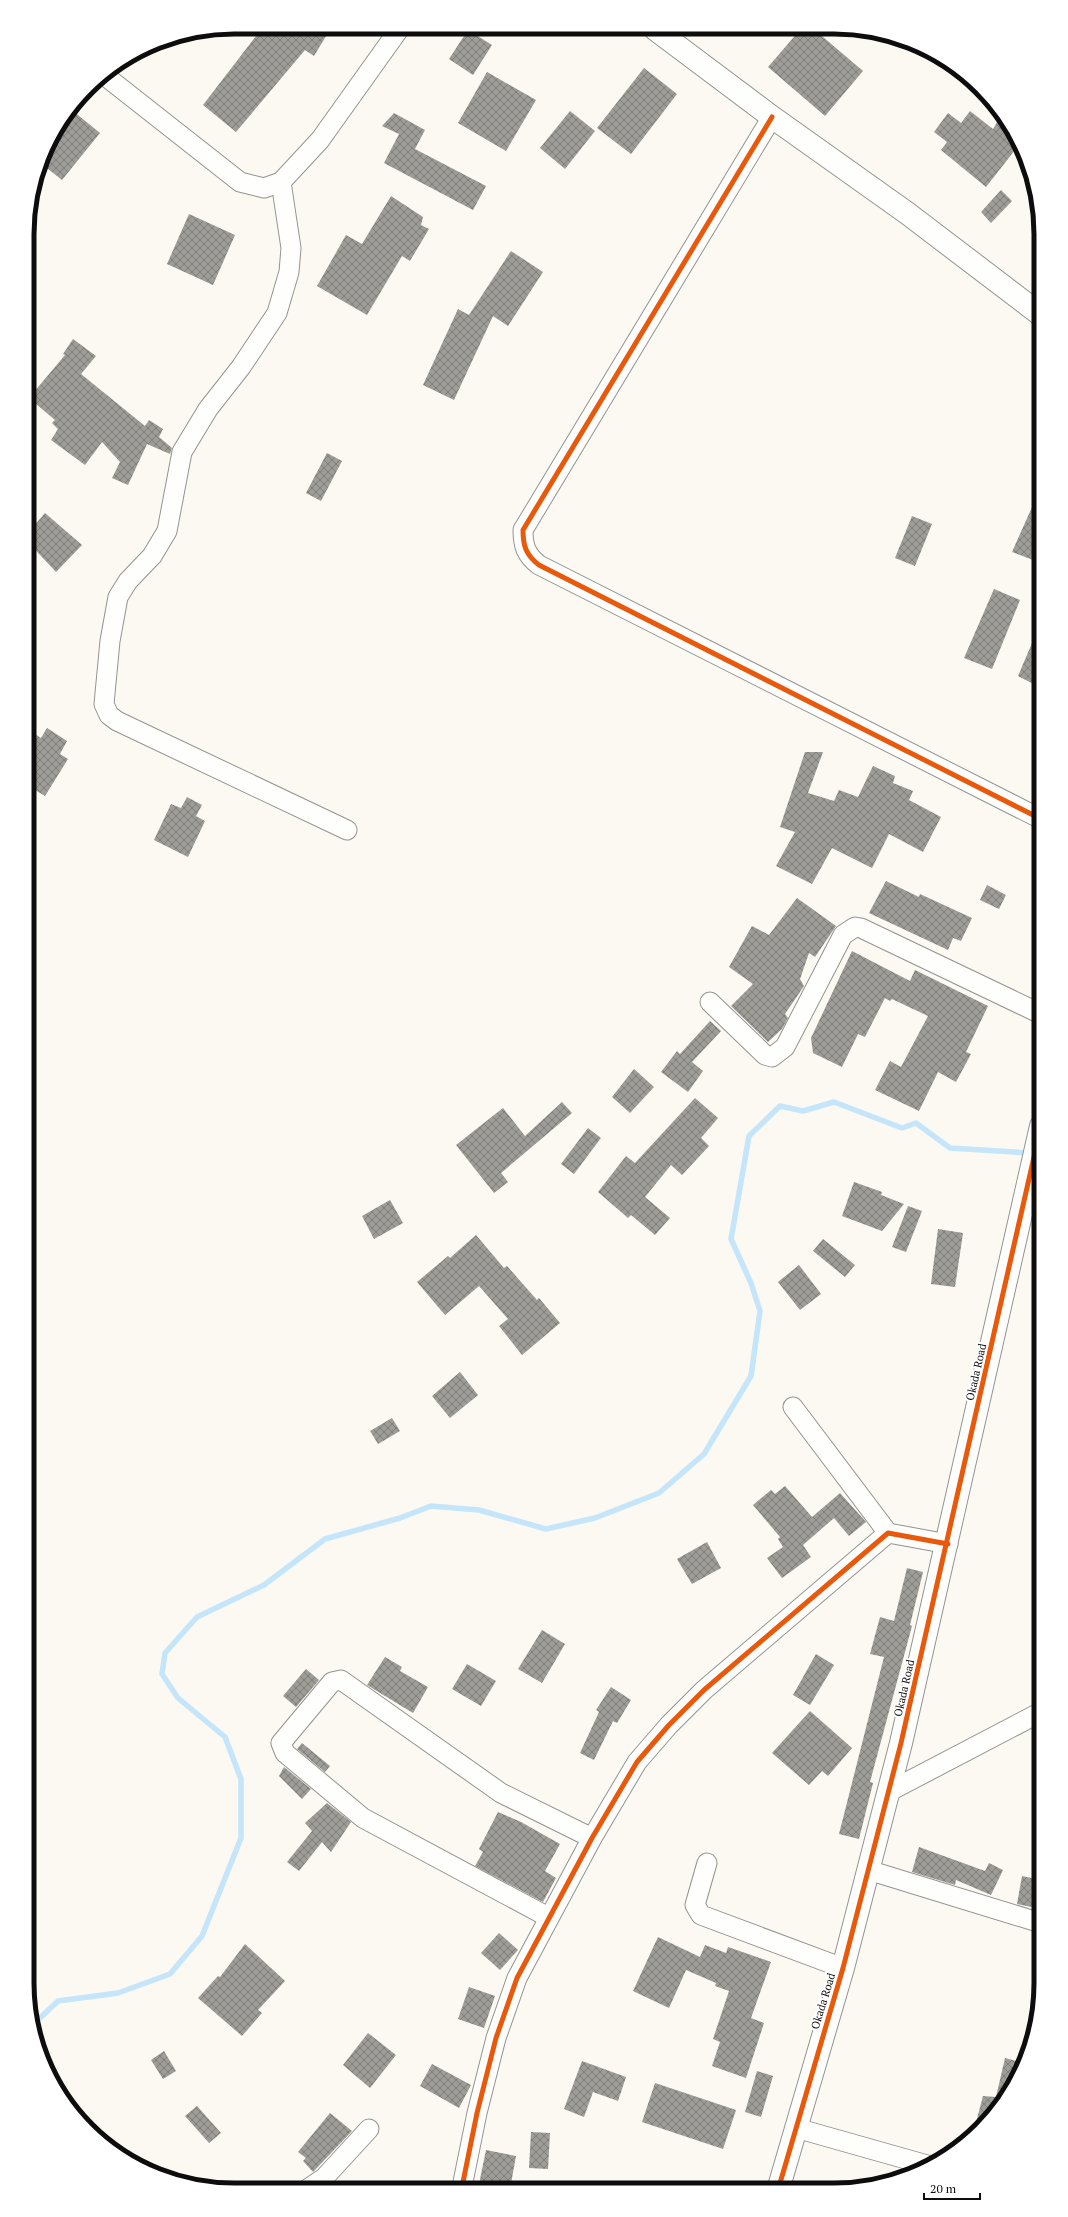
<svg xmlns="http://www.w3.org/2000/svg" width="1068" height="2217" font-family="'PT Serif',serif">
	<defs>
		<pattern id="building-cross-hatch" width="8" height="8" patternUnits="userSpaceOnUse"><rect width="8" height="8" fill="#9e9c97"/><path d="M0 0l8 8M0 8l8-8" fill="none" stroke="#7f7e7a"/></pattern>
	</defs>
	<rect width="100%" height="100%" fill="#fbf9f2"/>
	<g fill="none" stroke-linecap="round" stroke-linejoin="round">
		<path stroke="#c4e5fa" stroke-width="5.5" d="M33 2021 40 2018 58 2001 118 1993 170 1974 202 1936 241 1838V1779L225 1737 178 1698 162 1674 165 1653 197 1617 264 1585 325 1539 400 1518 431 1506 479 1510 546 1529 595 1518 659 1493 704 1454 751 1376 760 1311 751 1283 731 1239 749 1136 780 1106 803 1111 834 1102 902 1128 916 1123 950 1148 1029 1153"/>
	</g>
	<path fill="url(#building-cross-hatch)" d="M263 27 331 28 314 56 305 50 236 132 203 105Z
		M468 30 492 45 473 75 449 59Z
		M800 30 816 31 863 71 825 116 768 67Z
		M644 68 677 94 631 154 597 128Z
		M487 72 536 100 506 151 458 123Z
		M73 111 100 133 62 180 42 164 48 143Z
		M570 111 595 131 565 169 540 148Z
		M970 111 993 129 1002 114 1019 145 986 187 941 150 947 142 934 132 948 113 961 123Z
		M394 113 425 130 415 149 486 186 473 210 384 163 399 134 382 126Z
		M1001 190 1012 201 991 223 981 212Z
		M391 196 423 217 421 225 429 229 410 261 402 256 367 315 317 286 346 235 362 244Z
		M189 214 235 235 213 285 167 264Z
		M511 251 543 272 508 326 493 316 454 400 423 385 458 309 469 315Z
		M73 339 96 356 81 374 145 426 149 420 163 429 159 437 172 448 170 454 147 444 128 485 112 478 120 462 102 442 85 465 51 440 58 429 52 423 55 420 29 398 65 355 63 354Z
		M327 453 342 461 321 501 306 493Z
		M1041 487V563L1012 552Z
		M45 513 82 545 56 572 27 541V534Z
		M912 516 932 524 915 566 895 558Z
		M994 589 1020 600 992 669 964 658Z
		M1041 622V688L1018 676Z
		M47 728 67 741 60 754 68 759 45 796 27 785V740L32 732 41 738Z
		M805 752H823L808 793 834 801 839 790 858 797 873 766 895 776 893 783 913 791 909 800 941 817 923 852 889 834 872 868 832 848 812 884 776 866 795 832 780 827Z
		M187 797 202 805 196 816 205 821 188 857 154 840 171 804 181 808Z
		M886 881 919 897 920 894 972 918 961 941 953 938 948 950 869 913Z
		M987 885 1006 895 999 909 980 900Z
		M797 898 836 926 815 957 809 953 800 979 804 986 785 1014 788 1018 782 1029 768 1042 731 1006 753 984 729 967 752 926 769 935Z
		M852 951 910 981 915 970 988 1006 966 1052 971 1054 956 1082 938 1072 919 1111 875 1090 890 1061 901 1067 928 1016 892 999 890 1001 885 998 865 1037 858 1034 842 1067 813 1053 811 1038Z
		M710 1021 721 1031 692 1062 703 1071 688 1092 661 1072 677 1051 680 1054Z
		M634 1069 654 1087 630 1113 612 1097Z
		M695 1098 718 1118 701 1138 709 1146 682 1175 671 1165 645 1197 670 1218 655 1235 631 1215 628 1218 598 1192 626 1156 635 1163Z
		M562 1102 572 1113 501 1173 508 1182 494 1193 456 1145 503 1108 525 1136Z
		M588 1128 601 1138 574 1174 561 1164Z
		M854 1182 882 1192 881 1195 904 1204 882 1231 842 1216Z
		M390 1200 403 1223 374 1239 362 1216Z
		M908 1206 922 1211 906 1252 892 1247Z
		M938 1229 963 1233 955 1287 931 1284Z
		M476 1235 504 1268 507 1266 537 1300 539 1298 560 1323 522 1355 499 1326 508 1319 479 1286 445 1315 417 1282 448 1256 450 1258Z
		M823 1239 855 1265 845 1277 813 1251Z
		M799 1265 821 1294 800 1310 778 1282Z
		M460 1372 478 1395 450 1418 432 1396Z
		M392 1418 400 1431 378 1444 370 1431Z
		M785 1486 812 1517 840 1493 866 1522 849 1536 834 1518 803 1545 811 1557 782 1578 767 1558 783 1547 778 1539 780 1537 753 1505 771 1490 775 1494Z
		M707 1542 721 1568 692 1584 677 1559Z
		M907 1568 923 1572 910 1625 912 1626 870 1782 873 1783 859 1839 839 1834 884 1657 870 1654 880 1617 894 1621Z
		M542 1630 565 1644 542 1683 518 1669Z
		M816 1654 834 1665 810 1705 793 1695Z
		M385 1657 402 1667 400 1671 428 1687 413 1713 367 1685Z
		M467 1664 496 1681 481 1706 452 1689Z
		M306 1669 319 1680 296 1707 283 1696Z
		M611 1687 631 1700 617 1723 613 1721 594 1760 580 1753 599 1712 596 1710Z
		M810 1711 852 1748 828 1776 822 1771 809 1785 772 1753Z
		M302 1743 330 1766 325 1772 297 1749Z
		M284 1767 311 1789 302 1799 279 1776Z
		M327 1803 351 1822 331 1852 322 1842 299 1871 287 1862 312 1831 305 1823Z
		M498 1812 521 1822 560 1844 545 1871 556 1878 543 1902 475 1866 483 1852 479 1849Z
		M919 1847 985 1871 989 1863 1003 1870 991 1895 956 1880 955 1885 912 1872Z
		M1022 1876 1041 1880V1909L1017 1904Z
		M499 1933 518 1950 500 1970 481 1953Z
		M658 1937 700 1957 705 1945 726 1953 728 1947 771 1962 751 2018 764 2023 746 2078 712 2066 720 2042 713 2039 729 1991 715 1986 716 1983 686 1970 669 2008 633 1991Z
		M245 1944 285 1981 258 2010 262 2013 242 2036 198 1998 218 1976 220 1977Z
		M469 1987 495 1996 484 2028 458 2019Z
		M368 2033 396 2055 370 2088 343 2065Z
		M164 2051 176 2071 163 2079 151 2060Z
		M1005 2058 1023 2063 998 2109 973 2134 983 2096 996 2097Z
		M582 2061 626 2077 618 2101 593 2092 584 2117 564 2109Z
		M432 2064 471 2085 459 2108 420 2086Z
		M757 2071 773 2076 761 2117 745 2112Z
		M655 2083 736 2110 723 2149 642 2122Z
		M197 2106 221 2133 209 2143 185 2116Z
		M330 2113 352 2131 313 2172 303 2161 306 2158 298 2152Z
		M531 2132 550 2133 548 2169 529 2168Z
		M486 2150 516 2156 510 2189H478Z"/>
	<g fill="none" stroke-linecap="round" stroke-linejoin="round">
		<g stroke="#949390" stroke-width="21">
			<path id="minor" d="M104 75 240 182 264 188 281 182 320 140 400 28
				M772 117 523 530C523 546 526 555 539 565L1041 819
				M281 182 291 248 289 272 277 313 241 367 208 409 182 452 167 531 152 556 128 581 118 597 110 641 104 704 109 715 117 721 347 830
				M710 1002 765 1055 772 1057 785 1047 843 935 855 927 861 928 1041 1014
				M793 1407 888 1533
				M888 1792 1041 1712
				M707 1863 695 1905 701 1915 843 1968
				M868 1870 1041 1923
				M548 1917 363 1818 285 1753 281 1743 332 1682 341 1680 501 1793 592 1838
				M796 2128 927 2165
				M309 2188 324 2178 369 2129
				M464 2189 463 2182 477 2113 496 2038 517 1978 592 1838 637 1762 669 1725 704 1690 888 1533 948 1544"/>
		</g>
		<g stroke="#949390" stroke-width="24">
			<path id="tertiary" d="M656 30 772 117 907 213 1041 315
				M778 2190 843 1968 901 1743 1041 1126"/>
		</g>
		<use href="#minor" stroke="#fefefd" stroke-width="19"/>
		<use href="#tertiary" stroke="#fefefd" stroke-width="22"/>
		<g stroke="#fff" stroke-width="8">
			<path id="cycleway" d="M772 117 523 530C523 546 526 555 539 565L1041 819
				M464 2189 463 2182 477 2113 496 2038 517 1978 592 1838 637 1762 669 1725 704 1690 888 1533 948 1544
				M778 2190 843 1968 901 1743 1041 1126"/>
		</g>
		<use href="#cycleway" stroke="#e8590c" stroke-width="5"/>
	</g>
	<g text-anchor="middle" stroke-width="4" stroke-linejoin="round" paint-order="stroke">
		<g font-size="11" fill="#0d0d0d" stroke="#fff">
			<text transform="translate(976 1372) rotate(-77)" y="4">Okada Road</text>
			<text transform="translate(904 1688) rotate(-77)" y="4">Okada Road</text>
			<text transform="translate(823 2001) rotate(-73)" y="4">Okada Road</text>
		</g>
	</g>
	<path d="M0 0H1068V2217H0ZM234 34H834A200 200 0 0 1 1034 234V1983A200 200 0 0 1 834 2183H234A200 200 0 0 1 34 1983V234A200 200 0 0 1 234 34Z" fill="#fff" fill-rule="evenodd"/>
	<path fill="none" stroke="#0d0d0d" stroke-width="5" d="M234 34H834A200 200 0 0 1 1034 234V1983A200 200 0 0 1 834 2183H234A200 200 0 0 1 34 1983V234A200 200 0 0 1 234 34Z"/>
	<path d="M924 2193v6h56v-6" fill="none" stroke="#0d0d0d" stroke-width="2"/>
	<text x="930" y="2193" font-size="12" fill="#0d0d0d" stroke="#ffffff" stroke-width="3" paint-order="stroke">20 m</text>
</svg>
